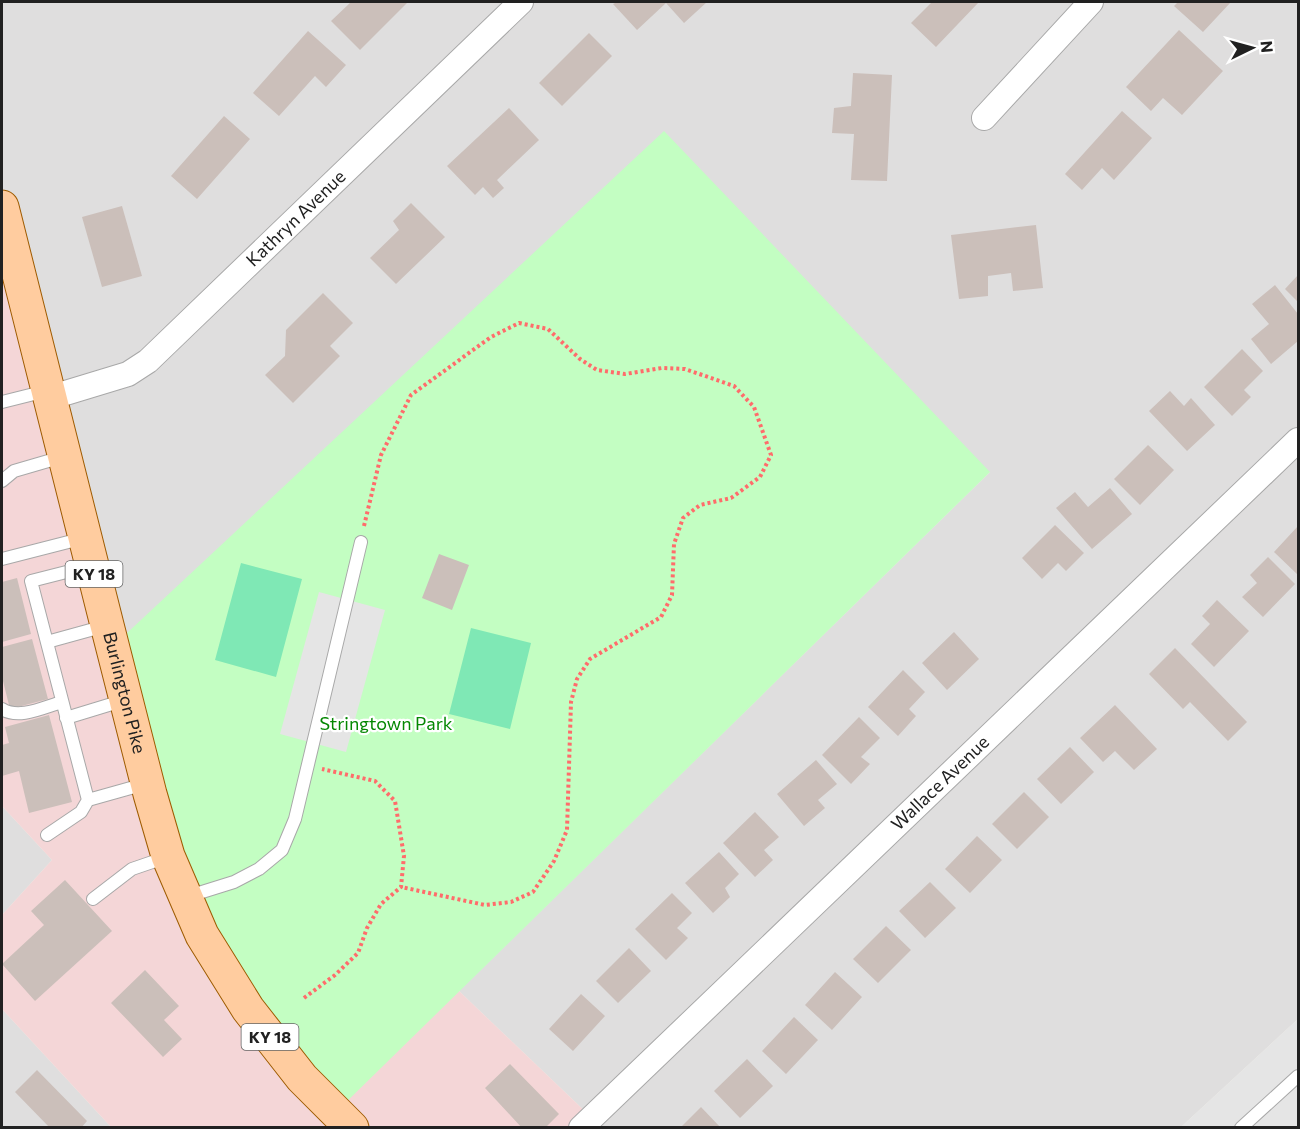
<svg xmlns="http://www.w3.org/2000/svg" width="1300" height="1129" font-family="Commissioner,sans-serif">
	<rect width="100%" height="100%" fill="#f2eee7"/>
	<path fill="#dfdede" d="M2 2H1298V1019L1181 1127H581L591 1117 459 991 990 472 112 647 2 207Z
		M2 806 52 860 2 915Z
		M2 1009 111 1127H2Z"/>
	<path fill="#f4d6d7" d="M2 207 107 625 336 1111 459 991 592 1118 581 1127H111L2 1009V915L52 860 2 806Z"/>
	<path fill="#c3fec2" d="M664 131 990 472 336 1112 202 935 112 647Z"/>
	<path fill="#7fe8b5" d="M241 563 302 579 276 677 215 660Z
		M471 628 531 643 510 729 449 714Z"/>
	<path fill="#e5e5e5" d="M319 592 385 610 346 752 280 734Z
		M1298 1019V1127H1181Z"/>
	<path fill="#cbbfba" d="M351 2H408L360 50 331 21Z
		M617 2H707L684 23 666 3 637 30 613 4Z
		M932 2H979L936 47 911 23Z
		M1178 2H1231L1203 32 1174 6Z
		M1179 30 1223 71 1182 115 1163 98 1151 111 1126 87Z
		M308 31 346 65 326 87 315 76 279 116 253 93Z
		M589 33 612 56 562 106 539 83Z
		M853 73 892 75 887 181 851 180 854 134 832 133 834 108 851 106Z
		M509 108 539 140 497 180 504 188 493 198 483 187 475 195 447 166Z
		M1122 111 1152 138 1114 180 1102 168 1082 190 1065 174Z
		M224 116 250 139 197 199 171 176Z
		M411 203 445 237 396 284 370 258 399 230 393 221Z
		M122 206 142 276 102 287 82 217Z
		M1036 225 1043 288 1013 291 1011 273 988 276V296L959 299 951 235Z
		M1298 275V302L1285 289Z
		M1275 285 1298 314V341L1271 364 1251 339 1269 324 1252 304Z
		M323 293 353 323 330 346 340 356 293 403 265 375 285 356 286 330Z
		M1242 349 1263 371 1244 390 1251 397 1232 416 1204 387Z
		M1170 391 1184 406 1191 398 1215 425 1187 451 1149 411Z
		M1148 445 1174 470 1140 505 1114 479Z
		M1110 488 1132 514 1092 549 1056 508 1075 492 1088 507Z
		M1055 525 1084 553 1066 571 1058 563 1042 579 1022 558Z
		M1298 526V575L1274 552Z
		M439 554 469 565 452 610 422 598Z
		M1268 557 1295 584 1263 617 1242 597 1257 583 1250 575Z
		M17 578 31 634 2 642V582Z
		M1217 600 1249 631 1214 667 1191 644 1210 624 1202 616Z
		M954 632 979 659 947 690 922 663Z
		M32 639 48 699 10 709 2 677V647Z
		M1175 648 1247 722 1228 741 1190 702 1183 709 1149 674Z
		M903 670 925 692 909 709 916 716 898 736 868 707Z
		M1115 705 1157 749 1134 770 1115 751 1103 762 1080 738Z
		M49 715 72 802 29 813 19 771 2 776V745L9 743 5 727Z
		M859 717 880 738 861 757 870 764 851 784 822 755Z
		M1070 747 1094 772 1061 804 1037 779Z
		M816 760 837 784 818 800 825 808 804 826 777 794Z
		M1024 792 1049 817 1017 849 992 824Z
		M755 812 779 837 764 850 773 860 755 877 723 843Z
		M977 836 1002 860 970 893 945 869Z
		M719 852 739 874 725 888 730 897 713 913 685 883Z
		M65 880 112 931 35 1001 2 964 44 925 31 911Z
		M930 882 956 908 925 938 899 911Z
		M672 893 692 913 677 928 688 938 666 960 635 929Z
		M886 926 911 950 878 983 853 959Z
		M629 948 651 971 618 1003 596 981Z
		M145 970 179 1006 164 1020 182 1039 163 1057 111 1003Z
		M835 972 862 997 832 1030 805 1005Z
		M581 994 605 1016 573 1051 549 1029Z
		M794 1017 818 1040 786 1074 762 1051Z
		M747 1059 773 1086 740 1118 714 1091Z
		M510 1064 559 1114 545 1128H522L485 1088Z
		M37 1070 87 1121 81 1128H50L15 1092Z
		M701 1107 721 1128H680Z"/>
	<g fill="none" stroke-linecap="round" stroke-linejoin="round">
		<g stroke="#a8a8a8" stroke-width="14">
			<path id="service" d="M2 402 46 391
				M2 481 14 471 62 457
				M2 559 84 538
				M90 566 31 581 88 800 145 784
				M47 642 105 626
				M2 709C19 720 44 707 62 702
				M66 718 125 700
				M47 835 81 812 88 800
				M186 897 234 882 259 869 282 850 295 819 361 542
				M93 899 132 869 167 857
				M1241 1128 1298 1076"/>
		</g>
		<g stroke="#a8a8a8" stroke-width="26">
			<g id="minor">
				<path d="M984 118 1091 2"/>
				<path id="s1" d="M49 398 128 374 148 361 521 2"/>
				<path id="s2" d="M581 1128 1298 440"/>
			</g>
		</g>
		<g stroke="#9e5b00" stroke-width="35">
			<g id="primary">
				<path id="s3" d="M2 207 107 625 150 794 168 856 202 935 248 1009 302 1078 352 1128"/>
			</g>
		</g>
		<path stroke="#ff6c6b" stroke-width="4" stroke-dasharray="3 3" stroke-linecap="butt" d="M364 526 381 455 411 395 491 337 519 323 548 329 580 359 597 370 625 374 662 368 685 369 734 386 754 407 771 455 760 477 731 498 700 505 683 518 674 544 672 595 661 617 590 659 577 679 571 702 567 830 554 861 533 892 511 902 485 905 401 887
			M304 998 335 975 358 953 367 928 381 904 401 887 404 856 395 801 375 781 322 769"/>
		<use href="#service" stroke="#fff" stroke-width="12"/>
		<use href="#minor" stroke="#fff" stroke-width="24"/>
		<use href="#primary" stroke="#ffcc9f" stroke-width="33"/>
	</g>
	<g text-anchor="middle" stroke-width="4.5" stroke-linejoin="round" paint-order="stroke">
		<g fill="#fff" stroke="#646464" stroke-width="1.5">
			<rect x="65.5" y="561" width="57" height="26" rx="4.5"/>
			<rect x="241.5" y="1024" width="57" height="26" rx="4.5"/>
		</g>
		<g font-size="16" font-weight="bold" fill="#212121">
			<text x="94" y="580">KY 18</text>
			<text x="270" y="1043">KY 18</text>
		</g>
		<g font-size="18" fill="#212121" stroke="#fff">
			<text dy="6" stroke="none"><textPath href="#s1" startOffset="312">Kathryn Avenue</textPath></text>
			<text dy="6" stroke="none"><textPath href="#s3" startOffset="501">Burlington Pike</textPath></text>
			<text dy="6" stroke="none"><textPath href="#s2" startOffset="498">Wallace Avenue</textPath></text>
		</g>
		<g font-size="18" fill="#048702" stroke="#fff">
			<text x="386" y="730">Stringtown Park</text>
		</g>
	</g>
	<rect width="1300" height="1129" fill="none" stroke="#212121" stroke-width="6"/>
	<g transform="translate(1252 48) rotate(85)" stroke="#ffffff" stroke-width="4.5" paint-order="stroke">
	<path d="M0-4.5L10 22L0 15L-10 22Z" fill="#212121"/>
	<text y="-9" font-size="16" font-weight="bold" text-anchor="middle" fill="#212121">N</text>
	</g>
</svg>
